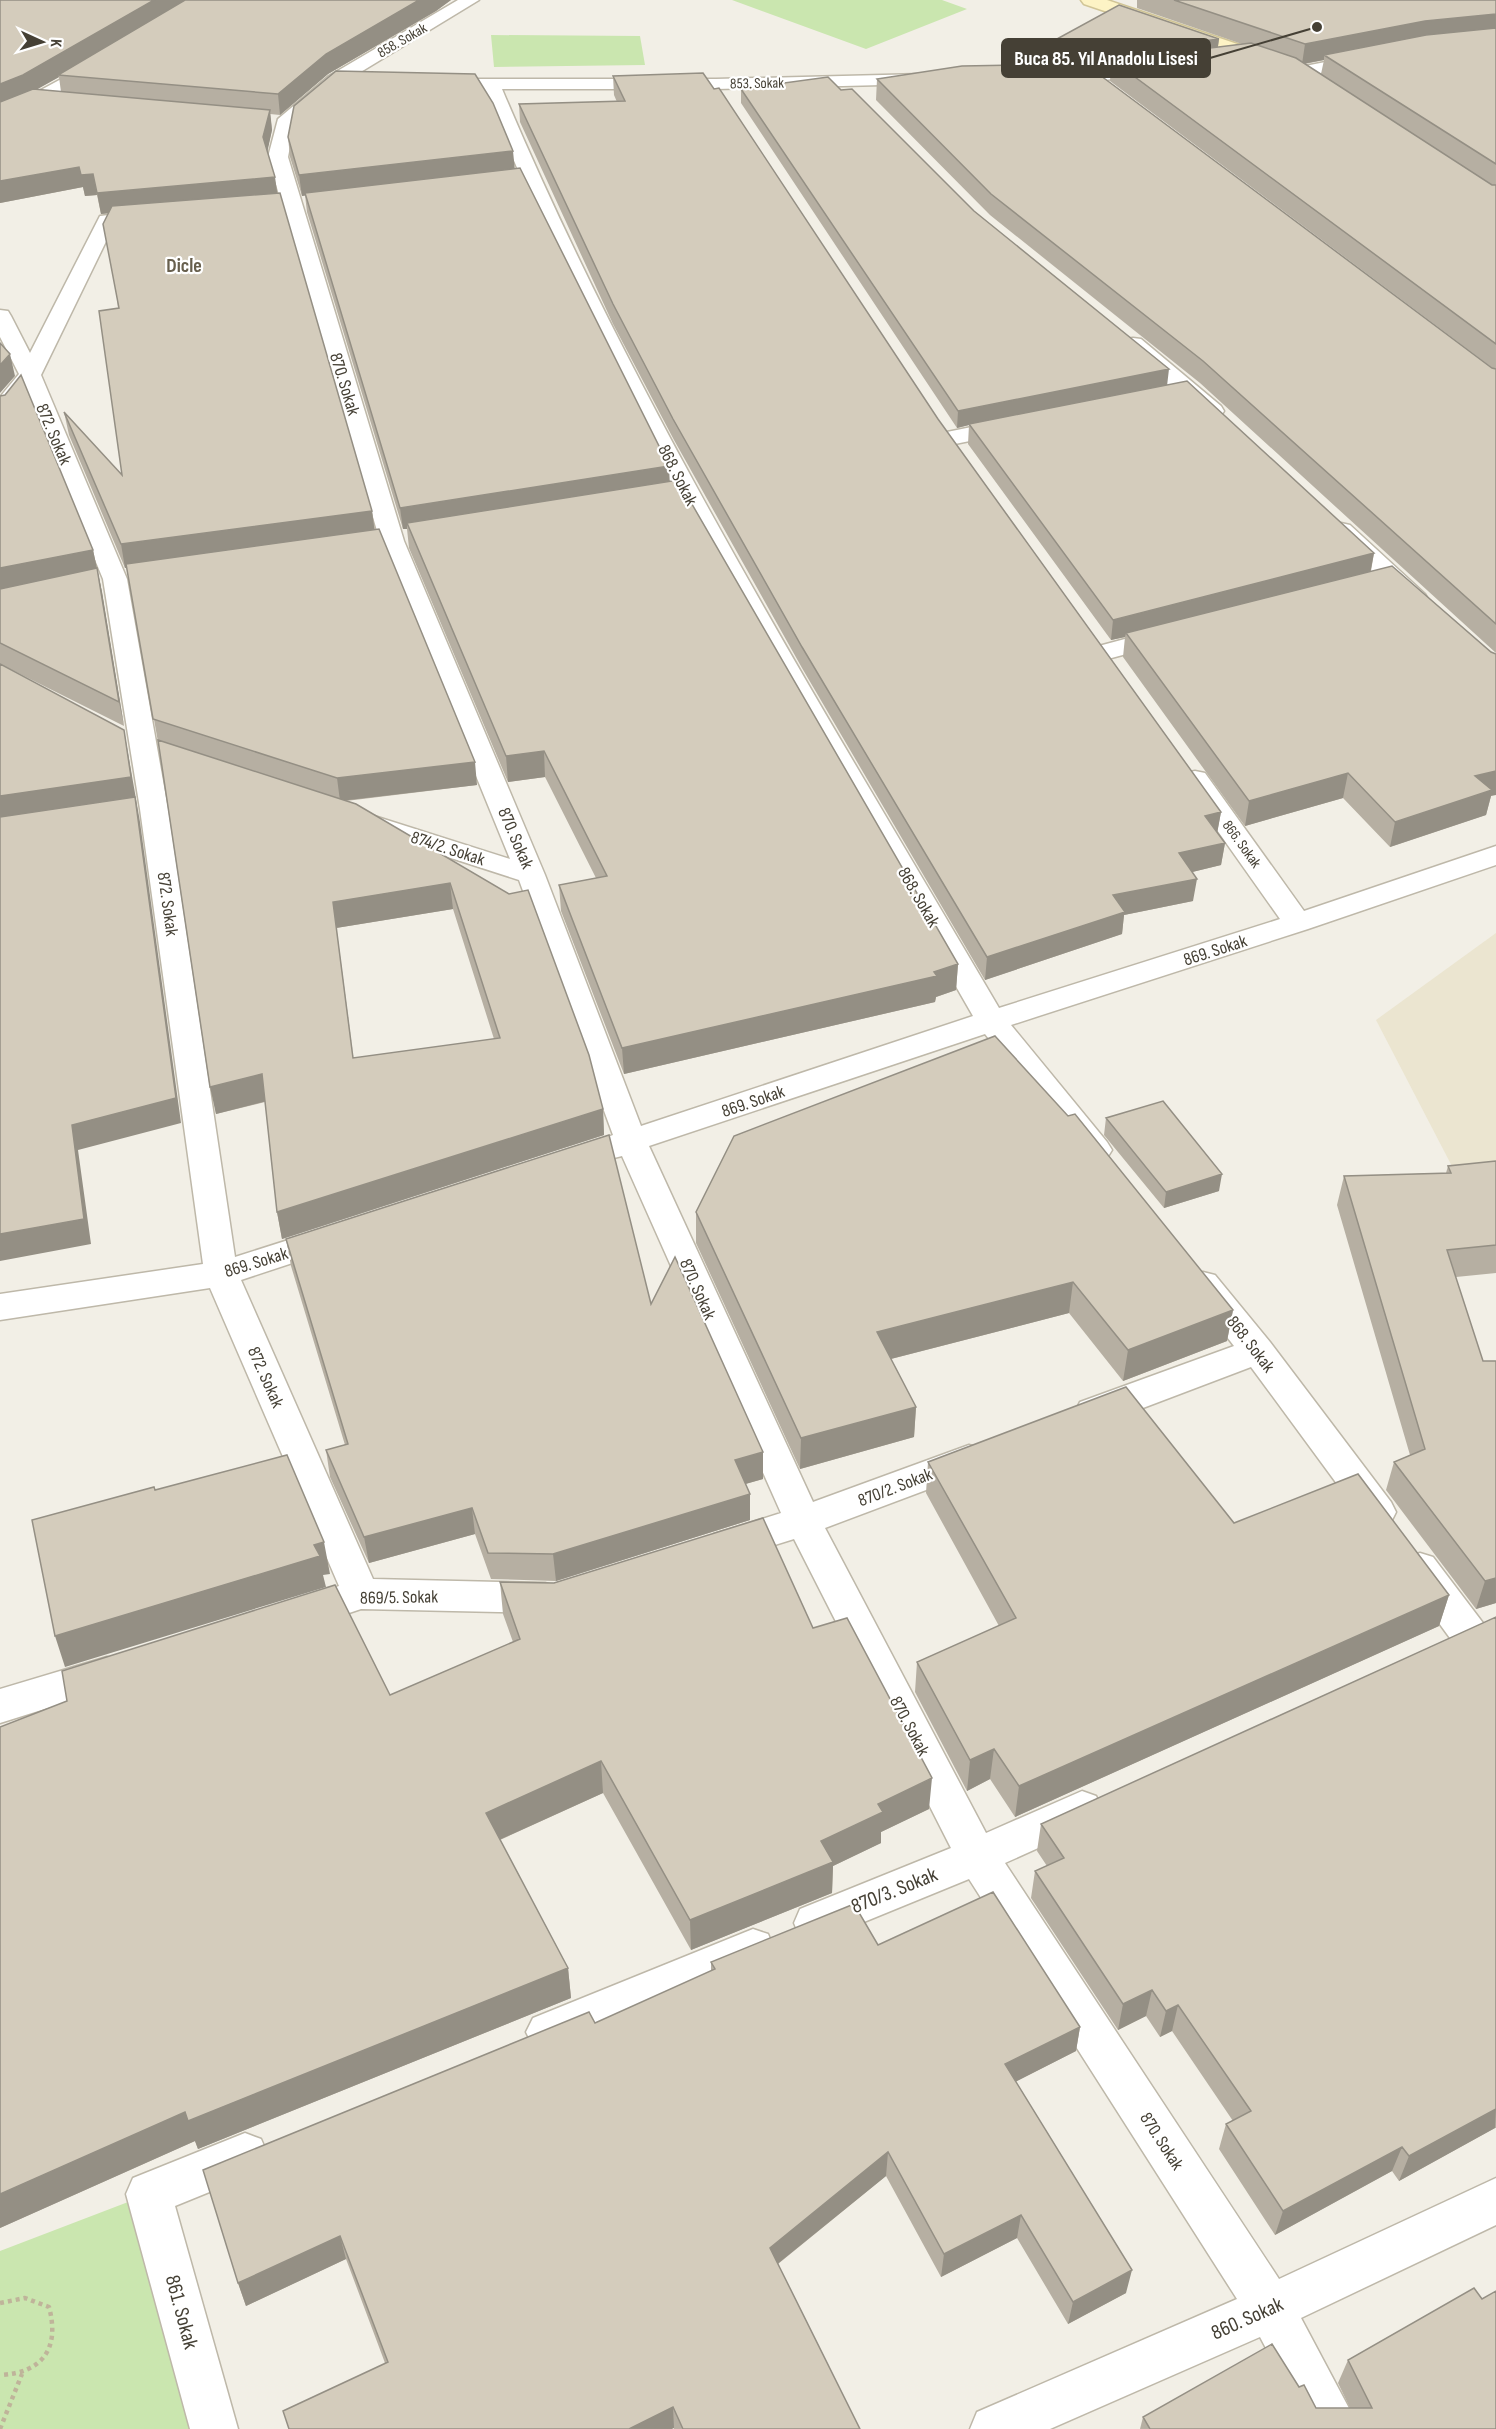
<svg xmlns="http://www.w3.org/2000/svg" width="1496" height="2429" font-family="'Sofia Sans Condensed',sans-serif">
	<rect width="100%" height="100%" fill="#f2efe6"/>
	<path fill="#ebe5d0" d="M1496 933V1251L1376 1020Z"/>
	<path fill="#cae6af" d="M732 0H942L967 9 866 49Z
		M491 35 640 36 645 65 494 67Z
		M149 2194 214 2429H0V2251Z"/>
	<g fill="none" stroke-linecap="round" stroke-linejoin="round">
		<g stroke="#beb8a9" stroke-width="3">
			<path id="minor" d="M458 0H479L341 84 294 125 288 157 404 541 545 875 641 1126 973 1016C800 713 615 413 484 89L465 87 462 83 465 79H716L923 74 932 79 923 84 716 89H502C637 410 823 708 999 1008L1280 919 1181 779 1185 773 1195 771 1205 773 1304 911 1496 846V865L1308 929 1011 1025 1107 1142 1112 1150 1107 1158 1096 1161 1085 1158 985 1034 649 1146 813 1502 969 1445 982 1449 987 1459 982 1469 825 1528 986 1833 1082 1791 1096 1796 1102 1809 1096 1822 1005 1863 1279 2279 1496 2178V2225L1301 2318 1360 2429H1309L1260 2337 1050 2429H970L977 2412 1237 2299 969 1879 815 1942 800 1937 794 1923 800 1909 951 1848 794 1539 727 1560 714 1556 708 1545 714 1534 781 1513 622 1156 610 1159 599 1156 594 1148 599 1140 613 1135 519 880 358 828 354 822 358 816 368 814 510 859 380 541 268 157 278 119 329 76Z
				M1366 54 1375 59 1372 63 1300 77 1291 72 1300 67Z
				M100 58 106 59 109 63 106 67 42 105 0 121V108L28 97Z
				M1154 62 1160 63 1163 67 1160 71C1143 75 1056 90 1047 77L1056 72 1088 71Z
				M144 211 151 213 154 217 151 221 114 225 41 375 127 579 168 809 235 1257 329 1227 341 1231 346 1239 341 1247 241 1280 373 1579 545 1583 558 1587 564 1598 558 1609 545 1613 361 1609 340 1616 327 1612 321 1601 327 1590 339 1586 210 1288 0 1320V1294L203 1264 140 809 103 579 26 393 8 416 0 418V397L19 374 0 337V310L8 311 11 316 30 353 100 216Z
				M1133 338 1141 339 1221 406 1224 411 1221 416H1205L1125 349 1122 344 1125 339Z
				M1011 419 1019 421 1022 426 1019 431 950 445 942 443 939 438 942 433Z
				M1341 523 1350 525 1425 594 1428 599 1425 604 1416 606 1407 604 1332 535 1329 530 1332 525Z
				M1166 628 1175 631 1179 636 1175 641 1104 660 1095 657 1091 652 1095 647Z
				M1203 1272 1215 1275 1270 1342 1391 1502 1396 1512 1391 1522 1378 1527 1365 1522 1251 1367 1106 1422 1093 1426 1080 1422 1075 1412 1080 1402 1234 1346 1186 1284 1191 1275Z
				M1420 1553 1433 1557 1483 1623 1488 1634 1483 1645 1469 1650 1455 1645 1407 1579 1401 1568 1407 1557Z
				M107 1657 121 1661 126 1673 121 1685 0 1723V1689Z
				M753 1929 768 1934 774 1948 768 1962 548 2052 533 2046 526 2032 533 2018Z
				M245 2133 261 2139 268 2155 261 2171 175 2206 238 2429H190L126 2194 133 2178Z"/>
		</g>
		<g stroke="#d1c597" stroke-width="3">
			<path id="secondary" d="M1081 0H1107L1273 56 1276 60 1273 64H1261L1084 4Z"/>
		</g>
		<path stroke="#bfb49a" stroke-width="4.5" stroke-dasharray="4 4" stroke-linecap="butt" d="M0 2303 25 2298 49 2307C60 2348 43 2373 0 2375
			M0 2429 22 2374"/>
		<use href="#minor" fill="#fff" fill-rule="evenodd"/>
		<use href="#secondary" fill="#fdf3c5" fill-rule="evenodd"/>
	</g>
	<path fill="#b6afa2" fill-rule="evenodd" d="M0 0H451L436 11 328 74 280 115 270 114 272 130 267 151 277 194 372 511 375 530 477 785 346 801 509 894 603 1109 604 1135 282 1239 277 1212 265 1102 216 1114 158 742 127 567 125 568 69 435 64 412 122 475 118 308 108 213 101 214 97 195 85 196 83 187 0 203ZM59 77 61 92 37 89ZM453 909 494 1039 353 1058 336 928Z
		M1137 0H1496V653L1200 383 990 215 876 100 877 79 1024 65V57L1219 39 1218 47 1242 44 1137 8ZM1324 60 1321 74 1305 64ZM1111 66 1110 81 1494 369 1492 368 1091 68Z
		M613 76 938 419 1221 812 1217 833 1225 843 1221 865 1192 872 1193 901 1124 915 1122 934 985 980 802 668 674 440 613 324 520 122 519 104 617 102 614 95Z
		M741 89 841 90 974 211 1167 385 1374 553 1371 571 1491 652V796L1486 815 1390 847 1343 798 1245 826 1123 657 1125 637 1111 640 968 444 969 425 957 428 741 103Z
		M288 137 515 169 669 466V481L958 964 956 990 936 997 935 1002 624 1074 561 911 559 885 596 878 545 777 508 782 409 548 407 529H403L307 212 305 195 302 196 290 157Z
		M0 396 93 550 102 592 124 726 0 664Z
		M1106 1118 1219 1191 1164 1208 1104 1135Z
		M1496 1161V1273L1456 1277 1496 1603 1476 1609 1386 1490 1394 1462 1410 1455 1337 1205 1344 1176 1446 1173 1448 1166Z
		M696 1212 1233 1310 1227 1341 1123 1381 1069 1313 891 1359 916 1407 914 1437 800 1469 696 1243Z
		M286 1239 651 1304 763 1479 745 1484 750 1520 556 1581 491 1579 475 1534 369 1563 330 1477 326 1450 345 1445 291 1266Z
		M928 1462 1234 1523 1449 1595 1439 1626 1015 1817 990 1779 967 1791 915 1692 917 1662 999 1626 926 1493Z
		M500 1582 813 1628 929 1809 881 1832V1843L833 1866 832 1893 691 1950 603 1793 500 1840 568 1968 571 1998 198 2149 195 2141 0 2228V1727L390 1695 513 1642 503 1614Z
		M1496 1617V2128H1495L1399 2181 1392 2171 1275 2235 1219 2149 1226 2124 1233 2121 1172 2031 1160 2037 1146 2016 1118 2030 1031 1898 1035 1871 1047 1866 1037 1851 1041 1824Z
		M878 1945 1080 2027 1076 2051 1015 2082 1126 2293 1068 2324 1017 2238 941 2277 886 2176 778 2264 860 2429H674V2428L385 2363 346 2259 246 2306 238 2283 595 2023 711 1971V1962Z
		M1482 2299 1496 2429H1140L1143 2417 1299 2387 1316 2408H1350L1338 2383 1348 2360Z"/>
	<path fill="#948f84" d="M154 0H191L58 75 59 77 27 95 0 106V84Z
		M419 0H451L436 11 328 74 280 115 278 94 326 54Z
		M1496 14V33L1324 55V60L1302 64 1305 44 1425 21Z
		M1219 39 1217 52 1112 60 1111 66 1088 69 1089 55Z
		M270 110 272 130 266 158 263 137Z
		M513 151 515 171 302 196 299 175Z
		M79 167 93 174 97 195 85 196 83 187 0 203V181Z
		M275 177 278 198 101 214 97 193Z
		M10 354 15 376 0 393V365Z
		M1169 369 1167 386 969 424V425L957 428 958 411Z
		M669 466 670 487 407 523V529H403L400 508Z
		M372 511 375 534 125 568 121 544Z
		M93 550 98 573 0 593V568Z
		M1374 553 1370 574 1126 633 1125 637 1111 640 1113 620Z
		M97 568 102 592 124 726 119 702Z
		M124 730 140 822 181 1123 78 1150 91 1244 0 1261V796Z
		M544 751 545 777 508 782 506 756Z
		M475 762 477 785 340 801 337 778Z
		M1496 771V795L1491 796 1486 815 1390 847 1395 822 1475 776Z
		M1348 773 1343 798 1245 826 1249 801Z
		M1221 812 1217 834 1205 816Z
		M1225 843 1221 865 1176 876 1179 853Z
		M1197 879 1193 901 1124 915 1122 934 985 980 987 957 1113 895Z
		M450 883 453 909 336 928 357 1085 333 902Z
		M958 964 956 990 936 997 935 1002 624 1074 622 1048 934 972Z
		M262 1074 267 1101 216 1114 210 1087Z
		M603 1109 604 1135 282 1239 277 1212Z
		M1222 1174 1219 1191 1164 1208 1166 1192Z
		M1073 1282 1069 1313 875 1363 877 1332Z
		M1233 1310 1227 1341 1123 1381 1128 1350Z
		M916 1407 914 1437 800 1469 801 1438Z
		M763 1452V1479L735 1487V1460Z
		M750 1494V1520L556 1581 553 1554Z
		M472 1508 475 1534 369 1563 364 1537Z
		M324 1542 330 1574 323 1575 326 1587 65 1667 55 1636 314 1545Z
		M1496 1578V1603L1476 1609 1485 1581Z
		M1449 1595 1439 1626 1015 1817 1019 1786Z
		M994 1749 990 1779 967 1791 970 1760Z
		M601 1761 603 1793 490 1844 486 1813Z
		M932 1778 929 1809 881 1832V1843L833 1866 832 1893 691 1950 690 1920 821 1841 878 1804Z
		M568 1968 571 1998 198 2149 195 2141 0 2228V2194L185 2112Z
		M1152 1990 1146 2016 1118 2030 1123 2004Z
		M1178 2005 1172 2031 1160 2037 1166 2011Z
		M1080 2027 1076 2051 1001 2089 1005 2064Z
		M1496 2109 1495 2128 1399 2181 1409 2156Z
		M1402 2147 1392 2171 1275 2235 1283 2211Z
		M888 2152 886 2176 770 2270V2248Z
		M1021 2215 1017 2238 941 2277 944 2254Z
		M340 2236 346 2259 246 2306 238 2283Z
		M1132 2270 1126 2293 1068 2324 1073 2302Z
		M673 2407 674 2428 672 2429H629Z"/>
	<path fill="#d4ccbc" stroke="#948f84" stroke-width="1.5" fill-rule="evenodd" d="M0 0H154L23 75 0 84Z
		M185 0H419L326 54 278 94 58 75Z
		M1174 0H1496V14L1425 21 1305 44Z
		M1119 5 1219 39 1089 55 1024 57Z
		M1496 28V164L1324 55 1426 35Z
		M1251 43 1296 58 1492 185H1496V344L1112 60Z
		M1085 64 1492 368 1496 369V624L1203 361 991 194 877 79 962 66Z
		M336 71 475 74 493 103 513 151 299 175 288 137 294 106Z
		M703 73 714 89 719 88 938 419 1221 812 1205 816 1225 843 1179 853 1197 879 1113 895 1125 912 987 957 802 647 673 419 613 304 519 104 625 101 613 76Z
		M828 77 841 90 852 89 974 211 1169 369 958 411 741 89Z
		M33 89 270 110 263 137 275 177 97 193 93 174 81 175 79 167 0 181V102Z
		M520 168 669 466 400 508 305 193Z
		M280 193 372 511 121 544 64 412 122 475 99 311 119 308 103 224 112 206Z
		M0 343 10 354 0 365Z
		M21 375 93 550 0 568V396L5 395Z
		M1187 381 1374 553 1113 620 969 424Z
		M678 480 958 964 934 972 937 976 622 1048 559 885 607 876 544 751 506 756 407 523Z
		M379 529 475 762 337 778 153 719 126 564Z
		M1392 566 1491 652 1496 654V771L1475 776 1492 790 1395 822 1348 773 1249 801 1126 633Z
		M97 568 119 702 0 643V589Z
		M0 664 124 730 131 777 0 796Z
		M158 740 356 804 509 894 528 890 589 1055 603 1109 277 1212 262 1074 210 1087ZM450 883 500 1038 353 1058 333 902Z
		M135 797 176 1098 72 1125 84 1219 0 1234V817Z
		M995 1036 1068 1116 1075 1114 1233 1310 1128 1350 1073 1282 877 1332 916 1407 801 1438 696 1212 734 1136Z
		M1163 1101 1222 1174 1166 1192 1106 1118Z
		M609 1135 651 1304 675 1257 763 1452 735 1460 750 1494 553 1554 488 1553 472 1508 364 1537 326 1450 348 1444 286 1239Z
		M1496 1161V1245L1447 1250 1483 1361H1496V1578L1485 1581 1394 1462 1425 1449 1344 1176 1451 1173 1448 1166Z
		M1126 1387 1234 1523 1358 1474 1449 1595 1019 1786 994 1749 970 1760 917 1662 1016 1618 928 1462Z
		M287 1455 324 1542 314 1545 320 1556 55 1636 32 1520 154 1487 155 1490Z
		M763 1518 813 1628 847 1618 932 1778 878 1804 883 1812 821 1841 833 1862 690 1920 601 1761 486 1813 568 1968 188 2121 185 2112 0 2194V1727L67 1701 62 1671 335 1585 390 1695 520 1639 500 1582 554 1583Z
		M1496 1617V2109L1409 2156 1402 2147 1283 2211 1226 2124 1251 2111 1178 2005 1166 2011 1152 1990 1123 2004 1035 1871 1064 1858 1041 1824Z
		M993 1892 1080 2027 1005 2064 1132 2270 1073 2302 1021 2215 944 2254 888 2152 770 2248 860 2429H683L673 2407 629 2429H289L283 2411 388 2362 340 2236 238 2283 203 2170 589 2012 595 2023 715 1969 711 1962 854 1904 878 1945Z
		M1474 2288 1482 2299 1496 2291V2429H1150L1143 2417 1272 2344 1299 2387 1304 2385 1316 2408H1372L1348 2360Z"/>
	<g text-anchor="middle" stroke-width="4.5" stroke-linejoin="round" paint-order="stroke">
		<g font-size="15" fill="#454035" stroke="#fff">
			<text transform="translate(402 40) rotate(-30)" y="5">858. Sokak</text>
			<text transform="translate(757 83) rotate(-1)" y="5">853. Sokak</text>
			<text transform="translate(1242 844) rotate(54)" y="5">866. Sokak</text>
		</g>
		<g font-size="18" fill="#454035" stroke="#fff">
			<text transform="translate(345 384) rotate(73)" y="6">870. Sokak</text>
			<text transform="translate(54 434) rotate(67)" y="6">872. Sokak</text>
			<text transform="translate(678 475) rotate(63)" y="6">868. Sokak</text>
			<text transform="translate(516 838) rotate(67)" y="6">870. Sokak</text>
			<text transform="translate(448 848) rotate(18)" y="6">874/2. Sokak</text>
			<text transform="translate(919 897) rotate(60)" y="6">868. Sokak</text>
			<text transform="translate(168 904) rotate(82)" y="6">872. Sokak</text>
			<text transform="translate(1215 950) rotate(-18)" y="6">869. Sokak</text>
			<text transform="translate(753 1101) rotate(-19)" y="6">869. Sokak</text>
			<text transform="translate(256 1262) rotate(-17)" y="6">869. Sokak</text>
			<text transform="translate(698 1289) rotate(66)" y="6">870. Sokak</text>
			<text transform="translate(1251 1344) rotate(52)" y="6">868. Sokak</text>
			<text transform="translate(266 1377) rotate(66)" y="6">872. Sokak</text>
			<text transform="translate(895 1487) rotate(-21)" y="6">870/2. Sokak</text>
			<text transform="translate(399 1597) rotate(-1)" y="6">869/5. Sokak</text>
			<text transform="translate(910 1726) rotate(62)" y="6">870. Sokak</text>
			<text transform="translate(1162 2141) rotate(57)" y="6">870. Sokak</text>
		</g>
		<g font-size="20" font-weight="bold" fill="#675f4d" stroke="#fff">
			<text x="184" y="272">Dicle</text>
		</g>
		<g font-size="21" fill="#454035" stroke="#fff">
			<text transform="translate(894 1890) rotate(-22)" y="7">870/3. Sokak</text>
			<text transform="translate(182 2312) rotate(75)" y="7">861. Sokak</text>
			<text transform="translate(1247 2318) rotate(-24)" y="7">860. Sokak</text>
		</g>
	</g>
	<path fill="none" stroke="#454035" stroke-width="2" d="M1317 27L1210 58"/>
	<circle fill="#454035" stroke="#fff" stroke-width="2" cx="1317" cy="27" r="6"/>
	<rect fill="#454035" stroke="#454035" stroke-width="2" x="1002" y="39" width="208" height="38" rx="6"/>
	<g font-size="20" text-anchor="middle" font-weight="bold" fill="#fff">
		<text x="1106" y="65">Buca 85. Yıl Anadolu Lisesi</text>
	</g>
	<g transform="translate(42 42) rotate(94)" stroke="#ffffff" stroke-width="4.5" paint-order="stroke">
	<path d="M0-4.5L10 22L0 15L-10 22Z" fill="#454035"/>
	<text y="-9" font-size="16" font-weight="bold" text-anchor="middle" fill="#454035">K</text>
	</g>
</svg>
